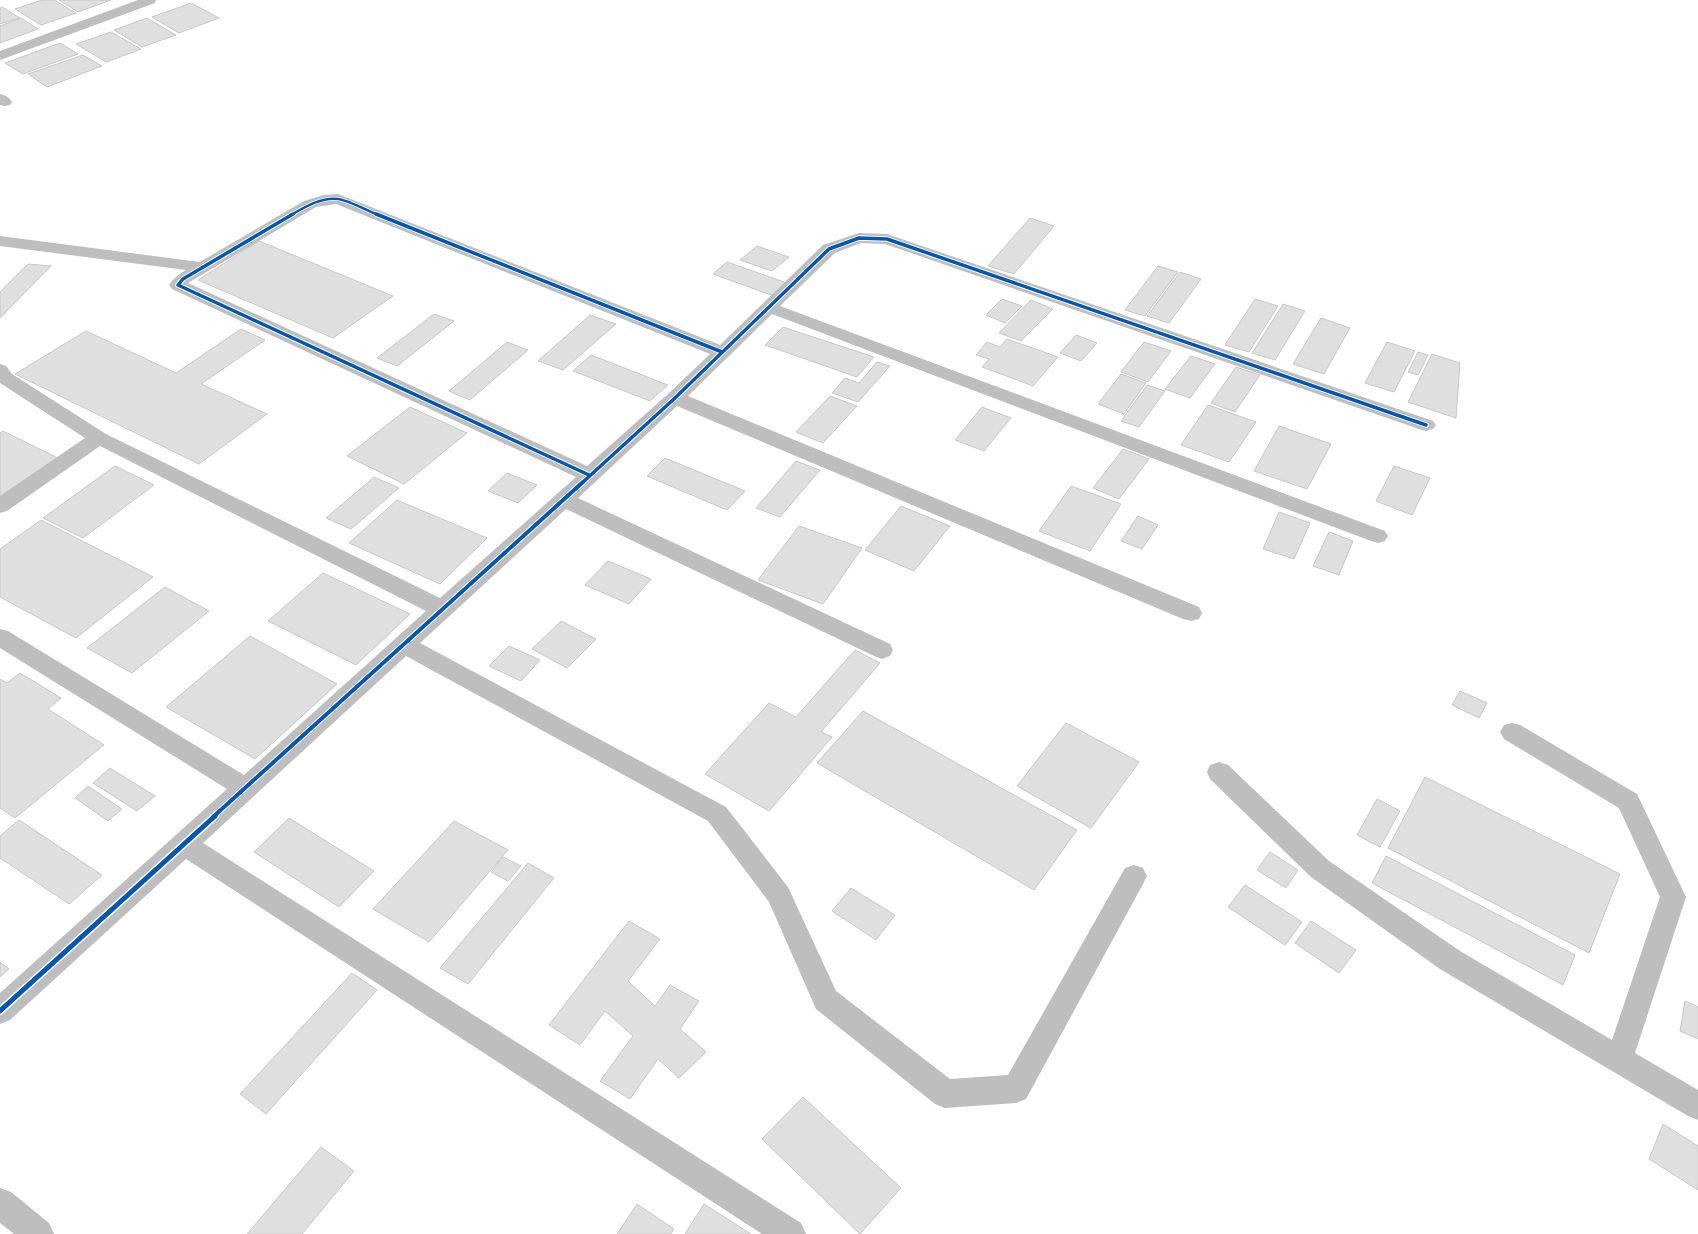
<svg xmlns="http://www.w3.org/2000/svg" width="1698" height="1234" font-family="Helvetica,sans-serif">
	<rect width="100%" height="100%" fill="#fff"/>
	<path fill="#dfdfdf" stroke="#c7c7c7" d="M42 0H54L76 13 41 25 15 9Z
		M59 0H111L78 12Z
		M191 3 219 18 179 33 152 17Z
		M2 7 20 18 0 24V8Z
		M21 18 38 29 0 43V26Z
		M147 18 176 35 142 47 114 30Z
		M111 32 141 49 106 62 76 44Z
		M60 43 78 54 23 74 5 63Z
		M83 55 102 66 47 87 28 74Z
		M1030 218 1054 226 1014 274 988 266Z
		M259 241 393 296 333 338 198 280Z
		M757 246 789 257 772 271 740 260Z
		M727 262 787 283 774 296 713 274Z
		M28 264 51 266 0 318V292Z
		M1158 266 1178 272 1145 316 1125 310Z
		M1180 272 1201 279 1169 323 1147 316Z
		M1002 299 1022 306 1005 323 986 315Z
		M1255 299 1278 306 1249 352 1225 345Z
		M1031 300 1053 309 1021 341 999 333Z
		M1283 304 1305 311 1275 360 1252 353Z
		M434 314 454 321 397 366 377 358Z
		M590 315 616 324 563 370 538 361Z
		M1321 318 1350 328 1324 374 1293 364Z
		M783 327 874 357 857 377 765 345Z
		M241 329 265 340 201 384 267 414 199 464 15 374 86 331 176 373Z
		M1076 335 1097 343 1081 361 1060 353Z
		M1007 339 1058 357 1033 386 982 367 989 359 976 355 987 342 1000 347Z
		M507 342 528 350 470 400 449 391Z
		M1144 342 1171 351 1148 382 1121 372Z
		M1387 342 1415 351 1394 392 1365 383Z
		M1418 352 1428 355 1418 375 1408 372Z
		M1432 354 1460 363 1456 418 1408 402Z
		M591 355 668 385 650 401 573 371Z
		M1191 356 1215 364 1190 398 1165 389Z
		M877 362 890 366 858 402 832 393 845 378 859 383Z
		M1236 367 1260 375 1235 412 1211 403Z
		M1121 374 1146 383 1124 414 1098 404Z
		M1147 385 1165 391 1139 427 1121 421Z
		M830 396 857 406 823 443 796 432Z
		M1208 405 1256 422 1229 462 1181 445Z
		M410 407 467 433 404 484 347 456Z
		M982 407 1011 418 984 451 955 440Z
		M1279 426 1331 444 1307 489 1254 471Z
		M3 431 58 458 0 498V433Z
		M1123 449 1149 459 1119 499 1093 488Z
		M665 458 745 491 727 510 647 476Z
		M796 461 820 470 780 517 756 508Z
		M115 466 154 485 83 538 43 518Z
		M1394 466 1430 478 1412 515 1376 501Z
		M507 473 537 485 518 503 488 491Z
		M374 477 399 488 351 529 326 518Z
		M1071 486 1121 504 1090 551 1039 531Z
		M397 500 487 538 440 584 349 543Z
		M901 506 950 526 914 571 865 550Z
		M1279 512 1310 523 1294 559 1263 549Z
		M1138 516 1158 525 1142 549 1121 541Z
		M41 520 153 577 76 638 0 597V549Z
		M799 526 862 548 823 604 758 580Z
		M1329 532 1353 541 1339 575 1313 566Z
		M608 561 651 579 629 604 585 585Z
		M323 573 410 614 356 665 268 621Z
		M165 587 209 611 132 673 87 648Z
		M561 621 596 639 567 668 532 649Z
		M250 636 337 684 255 759 166 707Z
		M509 646 540 660 521 681 489 666Z
		M855 650 880 663 821 732 832 737 769 811 705 774 769 703 796 717Z
		M20 673 61 698 48 709 104 745 15 818 0 808V679L7 683Z
		M1460 691 1487 703 1479 718 1452 705Z
		M863 711 1077 830 1034 890 817 763Z
		M1066 723 1139 762 1091 828 1017 786Z
		M110 768 155 796 137 811 93 783Z
		M1425 777 1620 874 1589 953 1388 848Z
		M88 786 122 809 108 821 75 798Z
		M1377 799 1400 811 1380 847 1357 835Z
		M289 818 374 871 339 907 254 852Z
		M19 820 102 875 69 904 0 858V836Z
		M454 821 508 850 429 942 373 909Z
		M1270 852 1298 870 1286 888 1257 870Z
		M1386 856 1575 955 1563 985 1372 883Z
		M503 857 521 866 508 881 491 872Z
		M528 863 554 878 468 984 440 968Z
		M1245 885 1302 922 1285 945 1228 907Z
		M851 888 895 915 876 940 832 911Z
		M629 921 660 939 628 981 655 1006 670 985 699 1001 680 1029 706 1052 679 1078 658 1059 630 1099 600 1081 633 1036 605 1011 580 1045 549 1025Z
		M1311 921 1356 950 1339 973 1295 943Z
		M0 962 9 969 0 977Z
		M352 973 377 990 266 1114 240 1094Z
		M1685 1001 1698 1007V1039L1680 1031Z
		M803 1097 901 1188 860 1234 762 1139Z
		M1663 1124 1698 1146V1190L1649 1159Z
		M321 1147 354 1171 302 1234H247Z
		M637 1204 674 1229 671 1234H617Z
		M704 1204 751 1234H685Z"/>
	<g fill="none" stroke-linecap="round" stroke-linejoin="round">
		<path fill="#bebebe" fill-rule="evenodd" d="M138 0H156L155 3 0 60V51Z
			M0 94C5 95 9 97 12 102L10 105 5 106 0 105Z
			M338 194 720 345 823 245 859 233 887 234 1433 421 1436 425 1433 429 1426 431 1419 429 885 244 861 243 835 253 780 306 1385 531 1388 536 1385 541 1378 543 1371 541 772 314 688 396 1199 607 1202 613 1199 619 1191 621 1183 619 677 406 578 498 890 644 893 650 890 656 882 659 874 656 566 509 420 643 726 807 788 887 836 991 950 1079 1008 1075 1125 868 1134 865 1143 868 1147 876 1143 884 1026 1099 1016 1103 945 1108 935 1104 816 1009 769 902 708 821 406 656 203 843 801 1223 806 1234H762L186 859 10 1020 0 1024V993L227 789 0 648V629L8 631 244 775 426 611 100 446 7 511 0 513V496L85 438 0 383V364L6 366 12 374 106 434 440 598 576 477 172 289 169 285C174 278 179 274 186 270L0 246V236L200 262 304 201 324 195ZM336 204 710 354 668 394 587 466 188 283 316 207Z
			M1512 723 1520 725 1637 794 1686 897 1635 1053 1698 1090V1120L1688 1116 1440 969 1311 877 1210 779 1207 772 1210 765 1219 762 1228 765 1329 861 1460 951 1612 1040 1660 897 1619 808 1504 739 1500 732 1504 725Z
			M0 1188 11 1192 49 1223 54 1234H14L0 1223Z"/>
		<g stroke="#fff" stroke-width="4">
			<path id="cycleway-far3" d="M291 215C305 207 321 197 338 199 348 200 368 211 378 215"/>
		</g>
		<g stroke="#fff" stroke-width="5.5">
			<path id="cycleway-far2" d="M293 214 183 279 178 285 589 475
				M376 214 722 352
				M582 483 675 398 829 249 859 238 887 239 1426 425"/>
		</g>
		<g stroke="#fff" stroke-width="6">
			<path id="cycleway-far1" d="M213 817 583 482"/>
		</g>
		<g stroke="#fff" stroke-width="8">
			<path id="cycleway" d="M0 1011 215 816"/>
		</g>
		<use href="#cycleway-far3" stroke="#0057b8" stroke-width="2.5"/>
		<use href="#cycleway-far2" stroke="#0057b8" stroke-width="3.5"/>
		<use href="#cycleway-far1" stroke="#0057b8" stroke-width="4"/>
		<use href="#cycleway" stroke="#0057b8" stroke-width="5"/>
	</g>
</svg>
